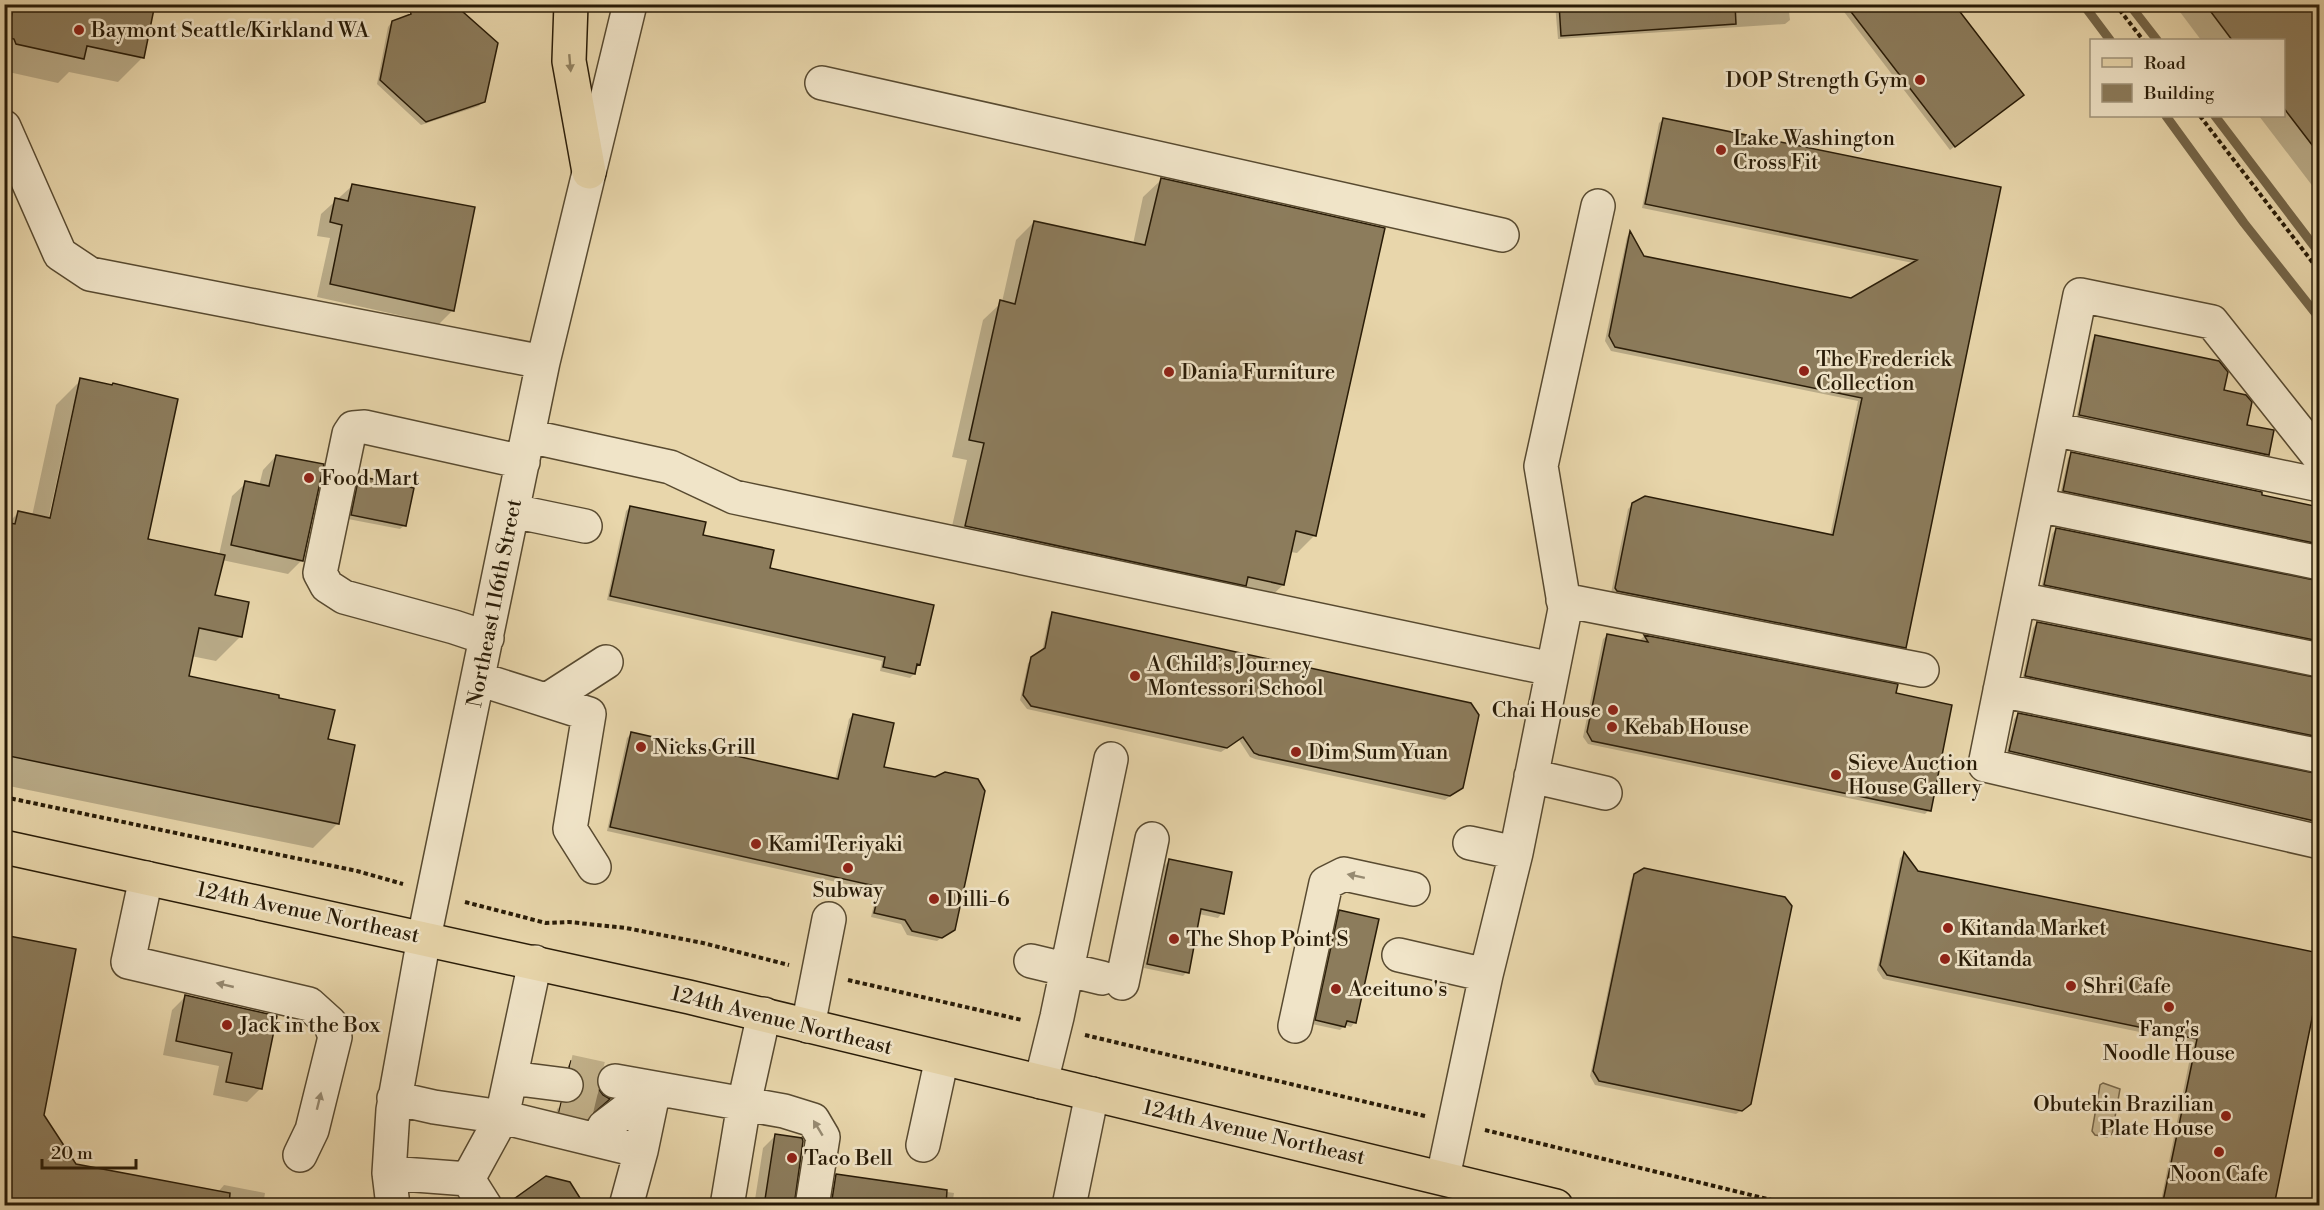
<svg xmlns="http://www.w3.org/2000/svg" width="2324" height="1210" font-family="'Libre Bodoni',serif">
	<rect width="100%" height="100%" fill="#e8d6ab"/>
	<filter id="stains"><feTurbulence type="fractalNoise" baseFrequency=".00333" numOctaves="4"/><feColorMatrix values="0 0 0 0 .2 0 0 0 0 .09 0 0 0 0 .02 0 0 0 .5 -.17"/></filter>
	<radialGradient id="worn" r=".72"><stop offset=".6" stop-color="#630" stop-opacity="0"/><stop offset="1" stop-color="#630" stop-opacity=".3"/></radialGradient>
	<path fill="#c7b68f" stroke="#78684b" stroke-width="1.5" d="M2103 1083 2120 1089 2112 1134 2107 1137 2095 1135 2092 1131 2100 1085Z"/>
	<path fill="#0003" fill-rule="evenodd" d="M4 4H154L143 57 118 82 69 72 58 83 4 71Z
		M1555 4H1788L1790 20 1785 24 1558 39Z
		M1838 4H1952L2017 99 1950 150Z
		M2174 4H2320V183L2314 188 2259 116H2284V40H2201Z
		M392 22 483 101 479 106 421 125 377 84 388 27Z
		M1664 119 1999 188 1904 647 1900 651 1613 595 1611 593 1628 509 1633 504 1830 536 1858 401 1611 351 1605 341 1627 237 1630 233 1643 257 1851 299 1913 263 1642 208 1659 123Z
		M1161 180 1315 535 1297 553 1290 552 1283 585 1265 602 948 544 967 460 952 457 983 320 1002 302 1016 240 1034 222 1133 244 1143 197Z
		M352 186 452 311 439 324 317 297 330 238 317 236 321 214Z
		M2096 337 2222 392 2245 426 2268 454 2264 459 2076 419 2092 341Z
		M81 380 146 540 219 555 232 496 246 483 259 486 263 470 276 456 302 560 288 574 222 560 214 596 241 636 216 661 191 656 187 677 277 699 327 741 338 823 313 848 4 785V523L7 524 18 513 32 516 56 405ZM73 407H76L50 526 47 525Z
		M2072 454 2320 508V548L2060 495 2068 458Z
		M360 478 405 525 400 529 348 519 356 482Z
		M630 507 701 536 769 569 919 664 914 674 910 678 880 671 882 661 607 600 626 511Z
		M2056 529 2320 583V645L2041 589 2052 534Z
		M1053 614 1461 788 1445 800 1255 759 1250 757 1239 740 1221 752 1027 709 1020 700 1028 663 1042 652 1049 618Z
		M2037 623 2320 680V741L2022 680 2033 628Z
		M1608 635 1642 642 1640 640 1644 636 1896 686 1894 694 1929 810 1925 814 1588 744 1583 737 1603 639Z
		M2018 714 2320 776V826L2006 755 2014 719Z
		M853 715 882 768 935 779 953 929 937 941 907 935 901 924 871 917 877 891 607 831 627 738 631 734 835 780 849 719Z
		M1904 854 1917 872 2320 955V977L2272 1206H2160L2193 1043 1883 979 1877 970 1900 858Z
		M1169 861 1222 913 1218 918 1199 914 1187 972 1183 976 1144 968 1165 865Z
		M1635 875 1745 1108 1736 1114 1595 1085 1590 1076 1631 880Z
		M1340 912 1355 1022 1351 1027 1345 1025 1340 1030 1312 1024 1336 916Z
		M186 996 275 1017 260 1089 247 1102 213 1095 219 1066 163 1055 172 1010Z
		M571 1063 595 1077 596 1087 602 1096 608 1099 582 1122 556 1116 557 1109 562 1105 574 1103 581 1093 579 1082 566 1071Z
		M42 1116 75 1165 218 1192 224 1185 265 1193 263 1206H4Z
		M776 1135 792 1206H754L763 1148Z
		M837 1176 954 1193 952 1206H821L824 1188Z"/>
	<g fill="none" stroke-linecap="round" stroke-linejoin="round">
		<path stroke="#746548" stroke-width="9" d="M2083 4 2110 40
			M2129 4 2157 40
			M2166 116 2244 223 2320 319
			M2215 116 2320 254"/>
	</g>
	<path fill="#8c7c5c" stroke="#281b07" stroke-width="1.5" d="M14 4H155L144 58 87 46 84 59 16 44 14 39 7 37Z
		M408 4H454L498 43 485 102 426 122 380 80 392 21 411 14Z
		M1559 4H1735L1736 24 1561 36Z
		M1845 4H1954L2024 95 1955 147Z
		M2205 4H2319V154L2283 107V40H2232Z
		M1663 118 2001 187 1906 648 1617 591 1615 588 1632 503 1645 496 1833 535 1862 398 1615 347 1609 336 1630 231 1644 256 1851 298 1917 260 1645 204Z
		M1161 178 1385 228 1316 536 1296 531 1284 585 1248 577 1246 586 965 526 984 443 969 440 1000 300 1015 304 1034 221 1145 245Z
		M352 184 475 207 454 311 330 284 342 225 330 222 335 198 348 201Z
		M2095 335 2219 361 2228 372 2224 390 2246 395 2252 402 2247 425 2274 430 2269 455 2079 415Z
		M80 378 112 385 113 383 178 399 148 539 225 555 215 595 249 602 242 637 199 628 189 676 279 695V698L335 710 328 739 355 745 339 824 4 755V522L15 524 18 511 50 518Z
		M2071 452 2262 492V495L2319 507V544L2063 491Z
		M276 455 324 464 303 561 231 545 245 481 269 486Z
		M359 476 414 488 406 526 351 515Z
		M630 506 706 522 703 535 774 550 770 568 934 605 920 665 917 664 915 674 883 667 885 657 610 596Z
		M2056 528 2319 581V641L2044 585Z
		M1052 612 1471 703 1479 715 1463 788 1450 796 1259 755 1254 753 1243 737 1227 748 1031 706 1023 695 1031 657 1045 648Z
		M2037 622 2319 678V737L2025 676Z
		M1607 634 1648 642 1644 635 1898 684 1896 693 1952 705 1931 811 1592 741 1587 732Z
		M2018 713 2319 774V822L2009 751Z
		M853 714 894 723 884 767 935 777 945 772 978 779 985 791 955 930 942 938 912 931 905 920 874 913 880 887 610 827 631 732 838 779Z
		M1904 852 1918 871 2319 953V984L2274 1206H2162L2197 1039 1887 975 1880 965Z
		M1169 859 1232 872 1224 914 1201 909 1189 973 1147 964Z
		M1644 868 1785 897 1792 906 1751 1104 1742 1111 1599 1081 1593 1071 1634 874Z
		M1339 910 1379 919 1356 1023 1347 1021 1345 1027 1315 1020Z
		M4 935 76 949 44 1115 76 1164 230 1193 229 1206H4Z
		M185 995 277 1016 262 1089 226 1082 232 1053 176 1041Z
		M571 1061 601 1069 597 1077V1087L603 1095 610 1099 587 1119 559 1112 561 1103 574 1102 581 1097 584 1088 583 1077 578 1070 569 1067Z
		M775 1134 802 1138 803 1141 794 1206H764Z
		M836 1174 947 1190 946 1206H831Z
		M546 1176 570 1182 585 1206H504Z"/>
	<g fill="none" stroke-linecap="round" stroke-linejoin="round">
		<path stroke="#c2b18a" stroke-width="33" stroke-dasharray="33 16" stroke-linecap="butt" d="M569 1071 615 1081
			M562 1101 608 1112"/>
		<g stroke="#584a30" stroke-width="36">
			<path id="minor" d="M822 83 1502 235
				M4 127 60 254 90 274 543 362
				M2053 429 2320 485
				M528 436 670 467 734 497 1552 669
				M2320 458 2212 322 2080 295 1985 765 2320 842
				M2038 505 2320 563
				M513 511 585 526
				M2019 599 2320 660
				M1563 600 1922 670
				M487 638 454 627 344 597 327 586 320 573 349 434 353 428 365 427 523 462
				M479 679 589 714 570 829 594 867
				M2000 690 2320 756
				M547 700 606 662
				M1531 776 1605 793
				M1470 843 1516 853
				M146 878 128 962 309 1004 330 1023 335 1037 312 1130 300 1155
				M1399 955 1486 975
				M1031 961 1102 978
				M1122 983 1152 839
				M808 1026 829 919
				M1295 1026 1326 883 1344 874 1413 889
				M511 1078 566 1085
				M615 1081 784 1111 813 1120 823 1137 812 1206
				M1041 1082 1057 1017 1111 759
				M394 1098 434 1107 502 1117 535 962
				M604 1127 654 1089
				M923 1145 942 1058
				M389 1173 468 1179 502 1117 641 1151
				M1443 1177 1486 975 1516 853 1565 609 1541 466 1598 206
				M468 1179 485 1206
				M393 1206 389 1173 393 1110 424 938 543 362 630 4
				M626 1206 641 1151 654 1089
				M727 1206 744 1104 764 1014
				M1069 1206 1092 1094"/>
		</g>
		<g stroke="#281b07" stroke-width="36">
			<path id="major" d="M4 847 689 997 1556 1206"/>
		</g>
		<g stroke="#281b07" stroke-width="36">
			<path id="highway" d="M571 4 569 61 589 172"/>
		</g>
		<path stroke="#281b07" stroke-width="4" stroke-dasharray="4.5 3" stroke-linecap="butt" d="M2115 4 2143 40
			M2200 116 2320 272
			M4 797 357 871 403 884
			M465 902 546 923 569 922 626 928 703 943 789 965
			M848 980 1022 1020
			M1085 1035 1425 1116
			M1485 1130 1796 1206"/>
		<use href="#minor" stroke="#f0e4c8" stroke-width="33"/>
		<use href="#major" stroke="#e8d6ab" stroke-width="33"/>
		<use href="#highway" stroke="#e8d6ab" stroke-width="33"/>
	</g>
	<defs><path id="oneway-solid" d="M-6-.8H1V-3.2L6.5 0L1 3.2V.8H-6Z" transform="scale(1.5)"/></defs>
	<use fill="#928261" href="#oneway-solid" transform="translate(570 63) rotate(85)"/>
	<g fill="#968a71">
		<use href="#oneway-solid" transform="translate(1356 876) rotate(-168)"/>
		<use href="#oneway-solid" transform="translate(225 985) rotate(-167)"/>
		<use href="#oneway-solid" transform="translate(319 1101) rotate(-76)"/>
		<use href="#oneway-solid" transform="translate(818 1128) rotate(-121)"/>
	</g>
	<g fill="#8f2418" stroke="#f0e4c8" stroke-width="2">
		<circle cx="79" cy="30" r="6"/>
		<circle cx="1920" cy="80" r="6"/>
		<circle cx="1721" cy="150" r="6"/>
		<circle cx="1804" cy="371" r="6"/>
		<circle cx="1169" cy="372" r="6"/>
		<circle cx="309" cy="478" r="6"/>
		<circle cx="1135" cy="676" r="6"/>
		<circle cx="1613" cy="710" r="6"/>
		<circle cx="1612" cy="727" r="6"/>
		<circle cx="641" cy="747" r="6"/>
		<circle cx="1296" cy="752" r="6"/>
		<circle cx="1836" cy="775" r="6"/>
		<circle cx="756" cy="844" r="6"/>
		<circle cx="848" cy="868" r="6"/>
		<circle cx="934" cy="899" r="6"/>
		<circle cx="1948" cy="928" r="6"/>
		<circle cx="1174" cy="939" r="6"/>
		<circle cx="1945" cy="959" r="6"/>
		<circle cx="2071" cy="986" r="6"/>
		<circle cx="1336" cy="989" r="6"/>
		<circle cx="2169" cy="1007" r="6"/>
		<circle cx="227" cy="1025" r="6"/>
		<circle cx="2226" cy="1116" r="6"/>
		<circle cx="2219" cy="1152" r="6"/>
		<circle cx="792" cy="1158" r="6"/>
	</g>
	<g text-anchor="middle" stroke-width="5" stroke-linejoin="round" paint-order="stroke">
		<g font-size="21" fill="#281b07" stroke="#f0e4c8" text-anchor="start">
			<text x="91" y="37">Baymont Seattle/Kirkland WA</text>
			<text x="1908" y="87" text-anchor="end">DOP Strength Gym</text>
			<text x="1733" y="145">Lake Washington<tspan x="1733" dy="24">Cross Fit</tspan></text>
			<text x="1816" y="366">The Frederick<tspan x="1816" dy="24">Collection</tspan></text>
			<text x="1181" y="379">Dania Furniture</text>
			<text x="321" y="485">Food Mart</text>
			<text x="1147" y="671">A Child’s Journey<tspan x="1147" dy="24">Montessori School</tspan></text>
			<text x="1601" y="717" text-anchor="end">Chai House</text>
			<text x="1624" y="734">Kebab House</text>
			<text x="653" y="754">Nicks Grill</text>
			<text x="1308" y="759">Dim Sum Yuan</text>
			<text x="1848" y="770">Sieve Auction<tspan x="1848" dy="24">House Gallery</tspan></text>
			<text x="768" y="851">Kami Teriyaki</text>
			<text x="848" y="897" text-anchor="middle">Subway</text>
			<text x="946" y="906">Dilli-6</text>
			<text x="1960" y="935">Kitanda Market</text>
			<text x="1186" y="946">The Shop Point S</text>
			<text x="1957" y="966">Kitanda</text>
			<text x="2083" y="993">Shri Cafe</text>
			<text x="1348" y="996">Aceituno's</text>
			<text x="239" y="1032">Jack in the Box</text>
			<text x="2169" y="1036" text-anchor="middle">Fang's<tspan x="2169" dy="24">Noodle House</tspan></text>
			<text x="2214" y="1111" text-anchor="end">Obutekin Brazilian<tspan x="2214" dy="24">Plate House</tspan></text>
			<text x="804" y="1165">Taco Bell</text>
			<text x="2219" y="1181" text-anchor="middle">Noon Cafe</text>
		</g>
		<g font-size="21" fill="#281b07" stroke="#f0e4c8">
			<text transform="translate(494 603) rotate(-79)" y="7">Northeast 116th Street</text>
			<text transform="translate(308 912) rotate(12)" y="7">124th Avenue Northeast</text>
			<text transform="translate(782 1020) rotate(14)" y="7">124th Avenue Northeast</text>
			<text transform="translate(1254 1132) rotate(13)" y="7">124th Avenue Northeast</text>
		</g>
	</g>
	<rect width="2324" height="1210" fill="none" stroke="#e8d6ab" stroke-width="24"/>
	<rect x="6" y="6" width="2312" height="1198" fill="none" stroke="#281b07" stroke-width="3"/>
	<rect x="12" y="12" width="2300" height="1186" fill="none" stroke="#281b07" stroke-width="1.5"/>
	<rect x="2090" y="39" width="195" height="78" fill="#f0e4c8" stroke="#a0947b" stroke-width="1.5"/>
	<rect x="2102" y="58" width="30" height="9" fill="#e8d6ab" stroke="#a0947b" stroke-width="1.5"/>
	<text x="2144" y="69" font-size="18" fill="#281b07">Road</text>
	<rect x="2102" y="84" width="30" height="18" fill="#8c7c5c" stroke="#a0947b" stroke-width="1.5"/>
	<text x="2144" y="99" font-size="18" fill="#281b07">Building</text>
	<path d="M42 1159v9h94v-9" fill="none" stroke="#281b07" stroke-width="3"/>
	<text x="51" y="1159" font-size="18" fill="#281b07" stroke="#f0e4c8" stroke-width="4.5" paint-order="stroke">20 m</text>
	<rect width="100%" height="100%" filter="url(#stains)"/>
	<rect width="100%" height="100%" fill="url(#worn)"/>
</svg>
